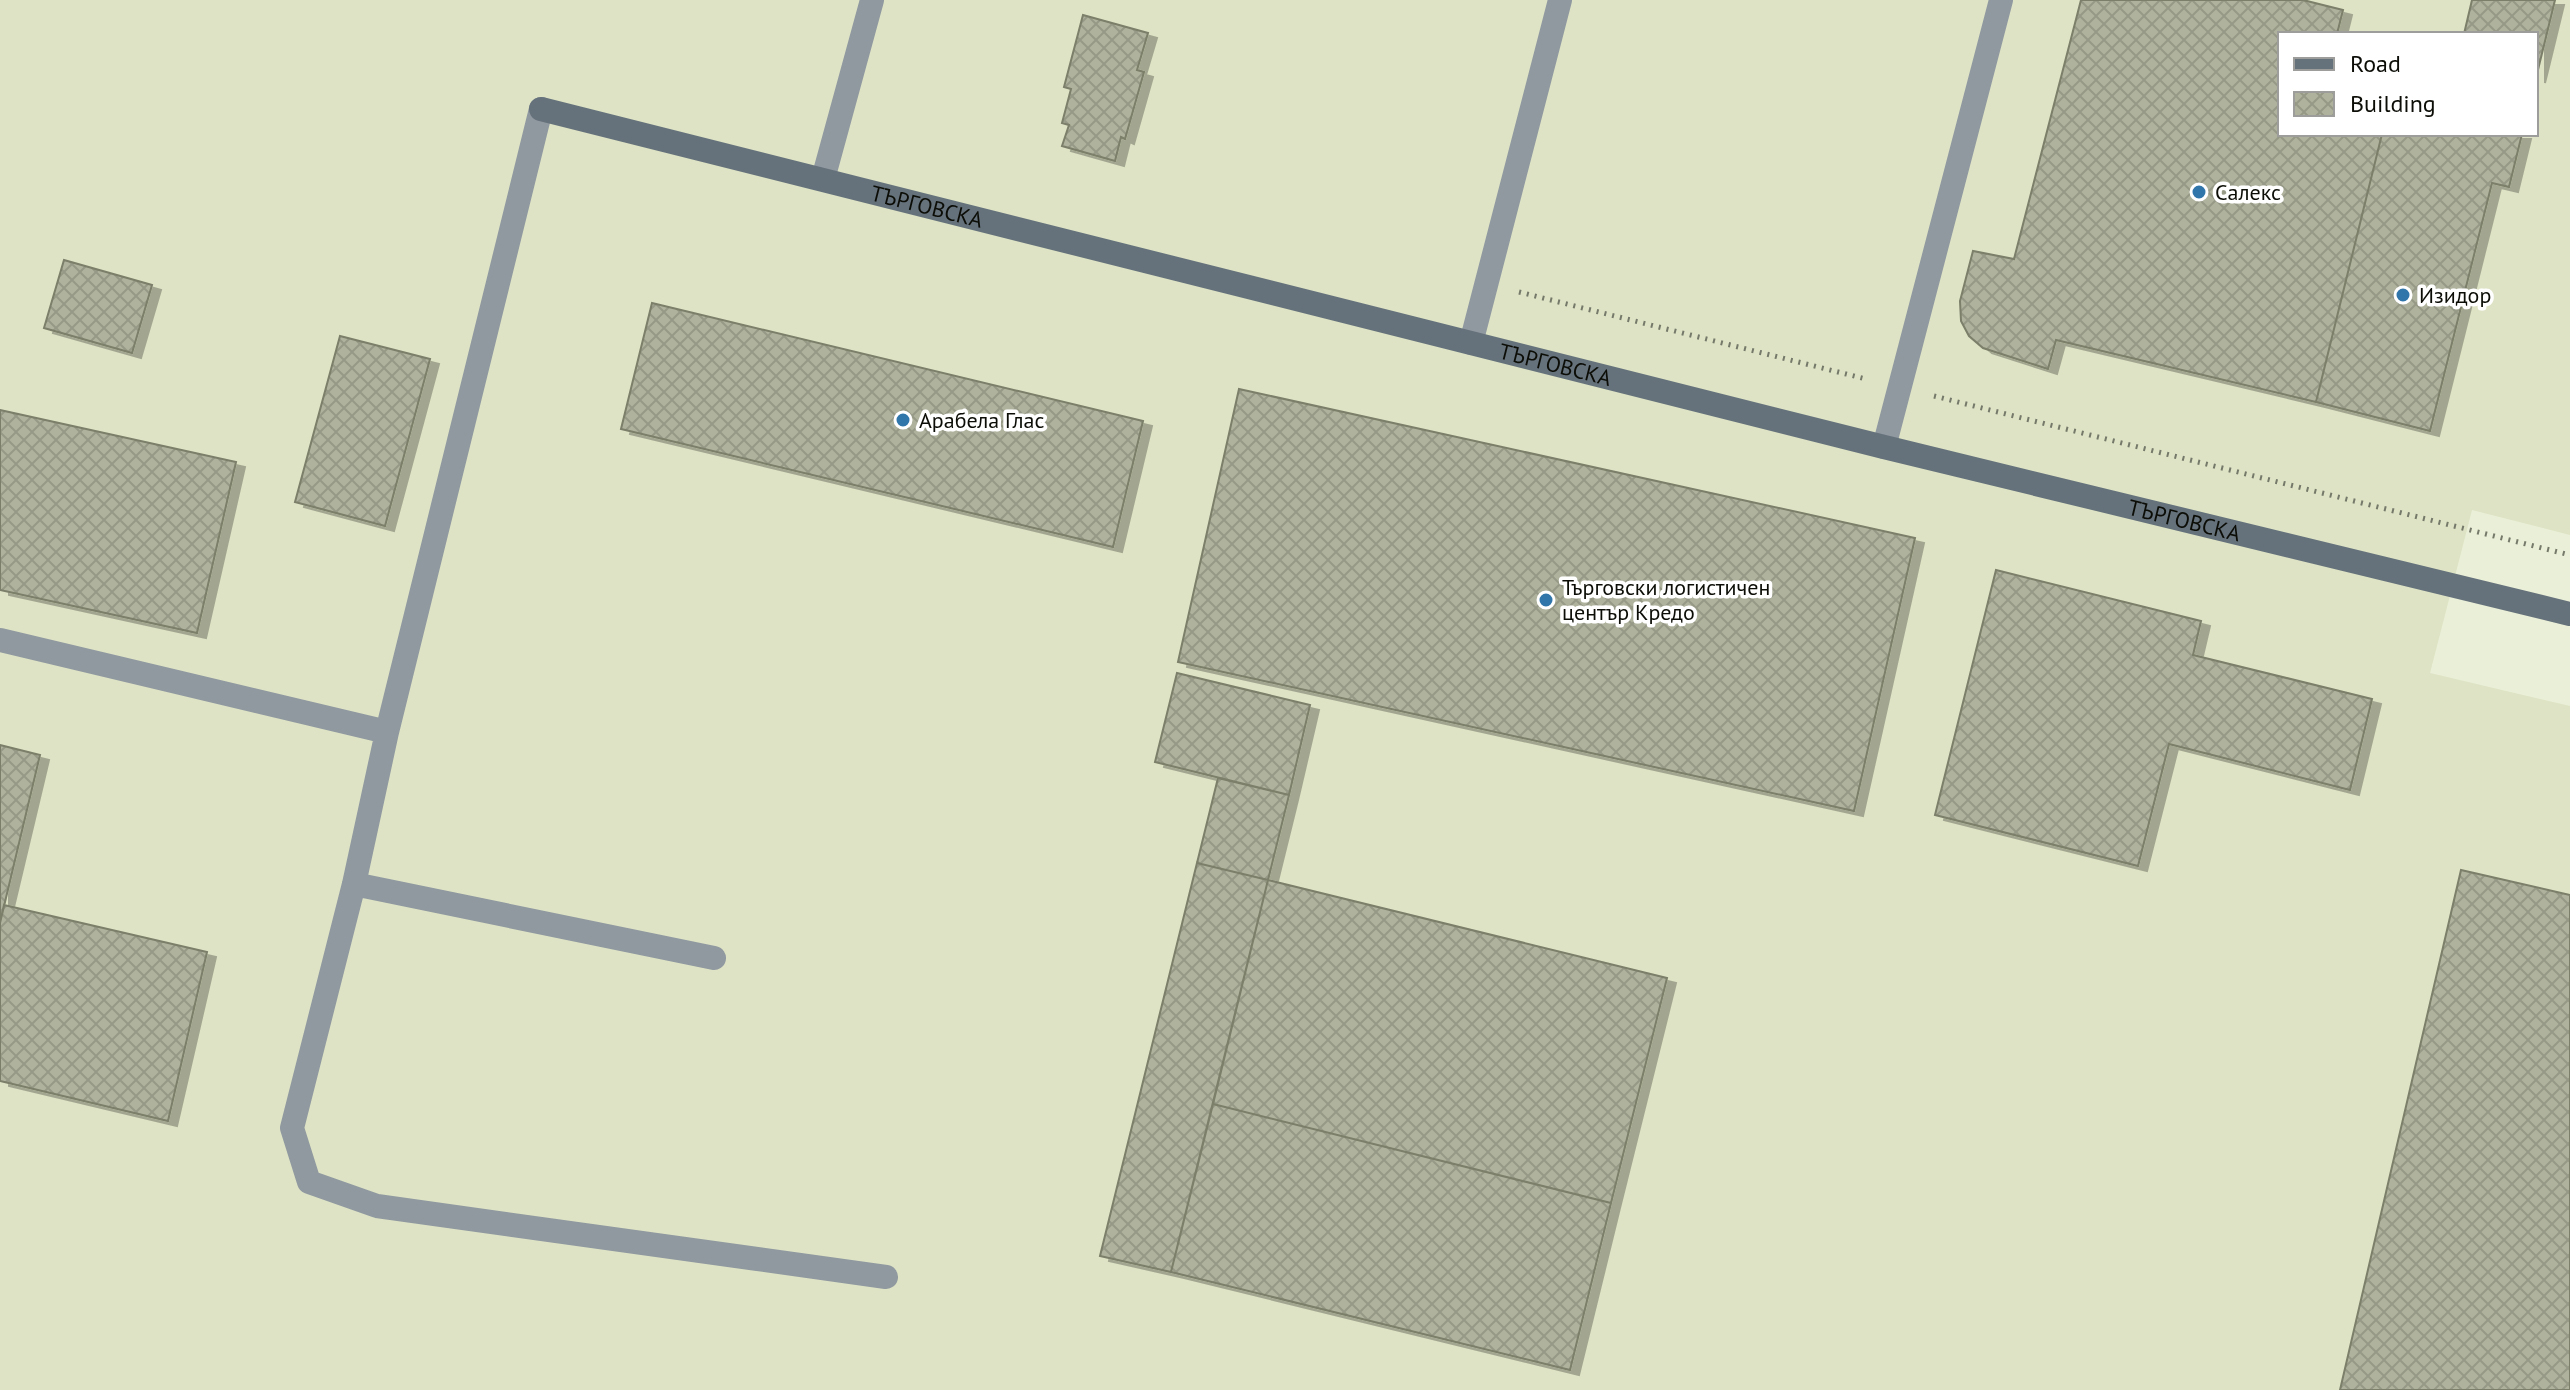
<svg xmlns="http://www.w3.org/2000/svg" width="2570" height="1390" font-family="'PT Sans',sans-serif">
	<defs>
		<pattern id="building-cross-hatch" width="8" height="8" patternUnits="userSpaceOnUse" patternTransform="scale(2)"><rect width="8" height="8" fill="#afb39d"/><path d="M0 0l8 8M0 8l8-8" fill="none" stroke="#959986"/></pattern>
		<filter id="shadow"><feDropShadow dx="9" dy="5" stdDeviation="0" flood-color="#0004"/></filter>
	</defs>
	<rect width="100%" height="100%" fill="#eaefd7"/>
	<path fill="#dde3c4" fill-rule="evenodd" d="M0 0H2570V535L2472 510 2430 673 2570 706V1390H0ZM2280 34H2536V134H2280Z"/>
	<path fill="url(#building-cross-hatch)" stroke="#7b7f69" stroke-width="2" filter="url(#shadow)" d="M2081 0H2303L2343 10 2337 34H2280V134H2382L2316 402 2056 340 2048 369 1983 348 1969 336 1961 321 1960 301 1973 251 2014 259Z
		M2472 0H2555L2536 78V34H2464Z
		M1083 15 1148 33 1137 70 1144 72 1125 139 1121 137 1115 161 1062 146 1069 125 1062 123 1071 89 1064 87Z
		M2382 134H2522L2509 187 2492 183 2430 431 2316 402Z
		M64 260 152 285 132 353 44 328Z
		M652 303 1143 421 1113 547 621 429Z
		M340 336 430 359 385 526 295 502Z
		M1239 389 1915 538 1854 811 1178 662Z
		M0 410 236 462 197 633 0 590Z
		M1996 570 2201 621 2193 655 2372 699 2350 790 2169 744 2138 866 1935 815Z
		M1177 673 1310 705 1289 795 1155 762Z
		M0 745 40 755 0 923Z
		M1218 778 1289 795 1268 880 1197 863Z
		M1197 863 1268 880 1171 1272 1100 1256Z
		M2461 870 2570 895V1390H2340Z
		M1268 880 1667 978 1611 1203 1213 1104Z
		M4 905 207 952 168 1121 0 1081V923Z
		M1213 1104 1611 1203 1570 1370 1171 1272Z"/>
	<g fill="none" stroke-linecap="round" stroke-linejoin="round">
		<path stroke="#75796a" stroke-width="5" stroke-dasharray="2 6" stroke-linecap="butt" d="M1519 292 1866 379
			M1934 396 2570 555"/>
		<path stroke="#9098a0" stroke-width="24" d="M541 109 387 732 354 884 292 1128 309 1182 377 1206 886 1277
			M823 179 872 0
			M1471 343 1560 0
			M1884 447 2001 0
			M0 640 387 732
			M354 884 714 958"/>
		<path stroke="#65717b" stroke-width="24" id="s1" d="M541 109 1884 447 2570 614"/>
	</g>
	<g fill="#3076ab" stroke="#fff" stroke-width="3">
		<circle cx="2199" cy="192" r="8"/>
		<circle cx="2403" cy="295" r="8"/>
		<circle cx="903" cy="420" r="8"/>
		<circle cx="1546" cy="600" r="8"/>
	</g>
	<g text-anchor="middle" stroke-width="7" stroke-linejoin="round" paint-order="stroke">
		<g font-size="22" fill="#0b0d06" stroke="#fff" text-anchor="start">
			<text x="2215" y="200">Салекс</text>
			<text x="2419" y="303">Изидор</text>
			<text x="919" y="428">Арабела Глас</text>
			<text x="1562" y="595">Търговски логистичен<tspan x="1562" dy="25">център Кредо</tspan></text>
		</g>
		<g font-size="22" fill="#0b0d06" stroke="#fff">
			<text dy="8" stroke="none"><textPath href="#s1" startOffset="398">ТЪРГОВСКА</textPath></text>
			<text dy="8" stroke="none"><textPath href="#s1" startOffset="1046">ТЪРГОВСКА</textPath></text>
			<text dy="8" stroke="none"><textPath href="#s1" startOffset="1694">ТЪРГОВСКА</textPath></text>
		</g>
	</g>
	<rect x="2278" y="32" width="260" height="104" fill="#ffffff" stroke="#9d9e9b" stroke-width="2"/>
	<rect x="2294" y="58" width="40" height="12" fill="#65717b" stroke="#9d9e9b" stroke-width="2"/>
	<text x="2350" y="72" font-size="24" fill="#0b0d06">Road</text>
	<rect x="2294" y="92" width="40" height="24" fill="url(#building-cross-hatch)" stroke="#9d9e9b" stroke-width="2"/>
	<text x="2350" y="112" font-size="24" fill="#0b0d06">Building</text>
</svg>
